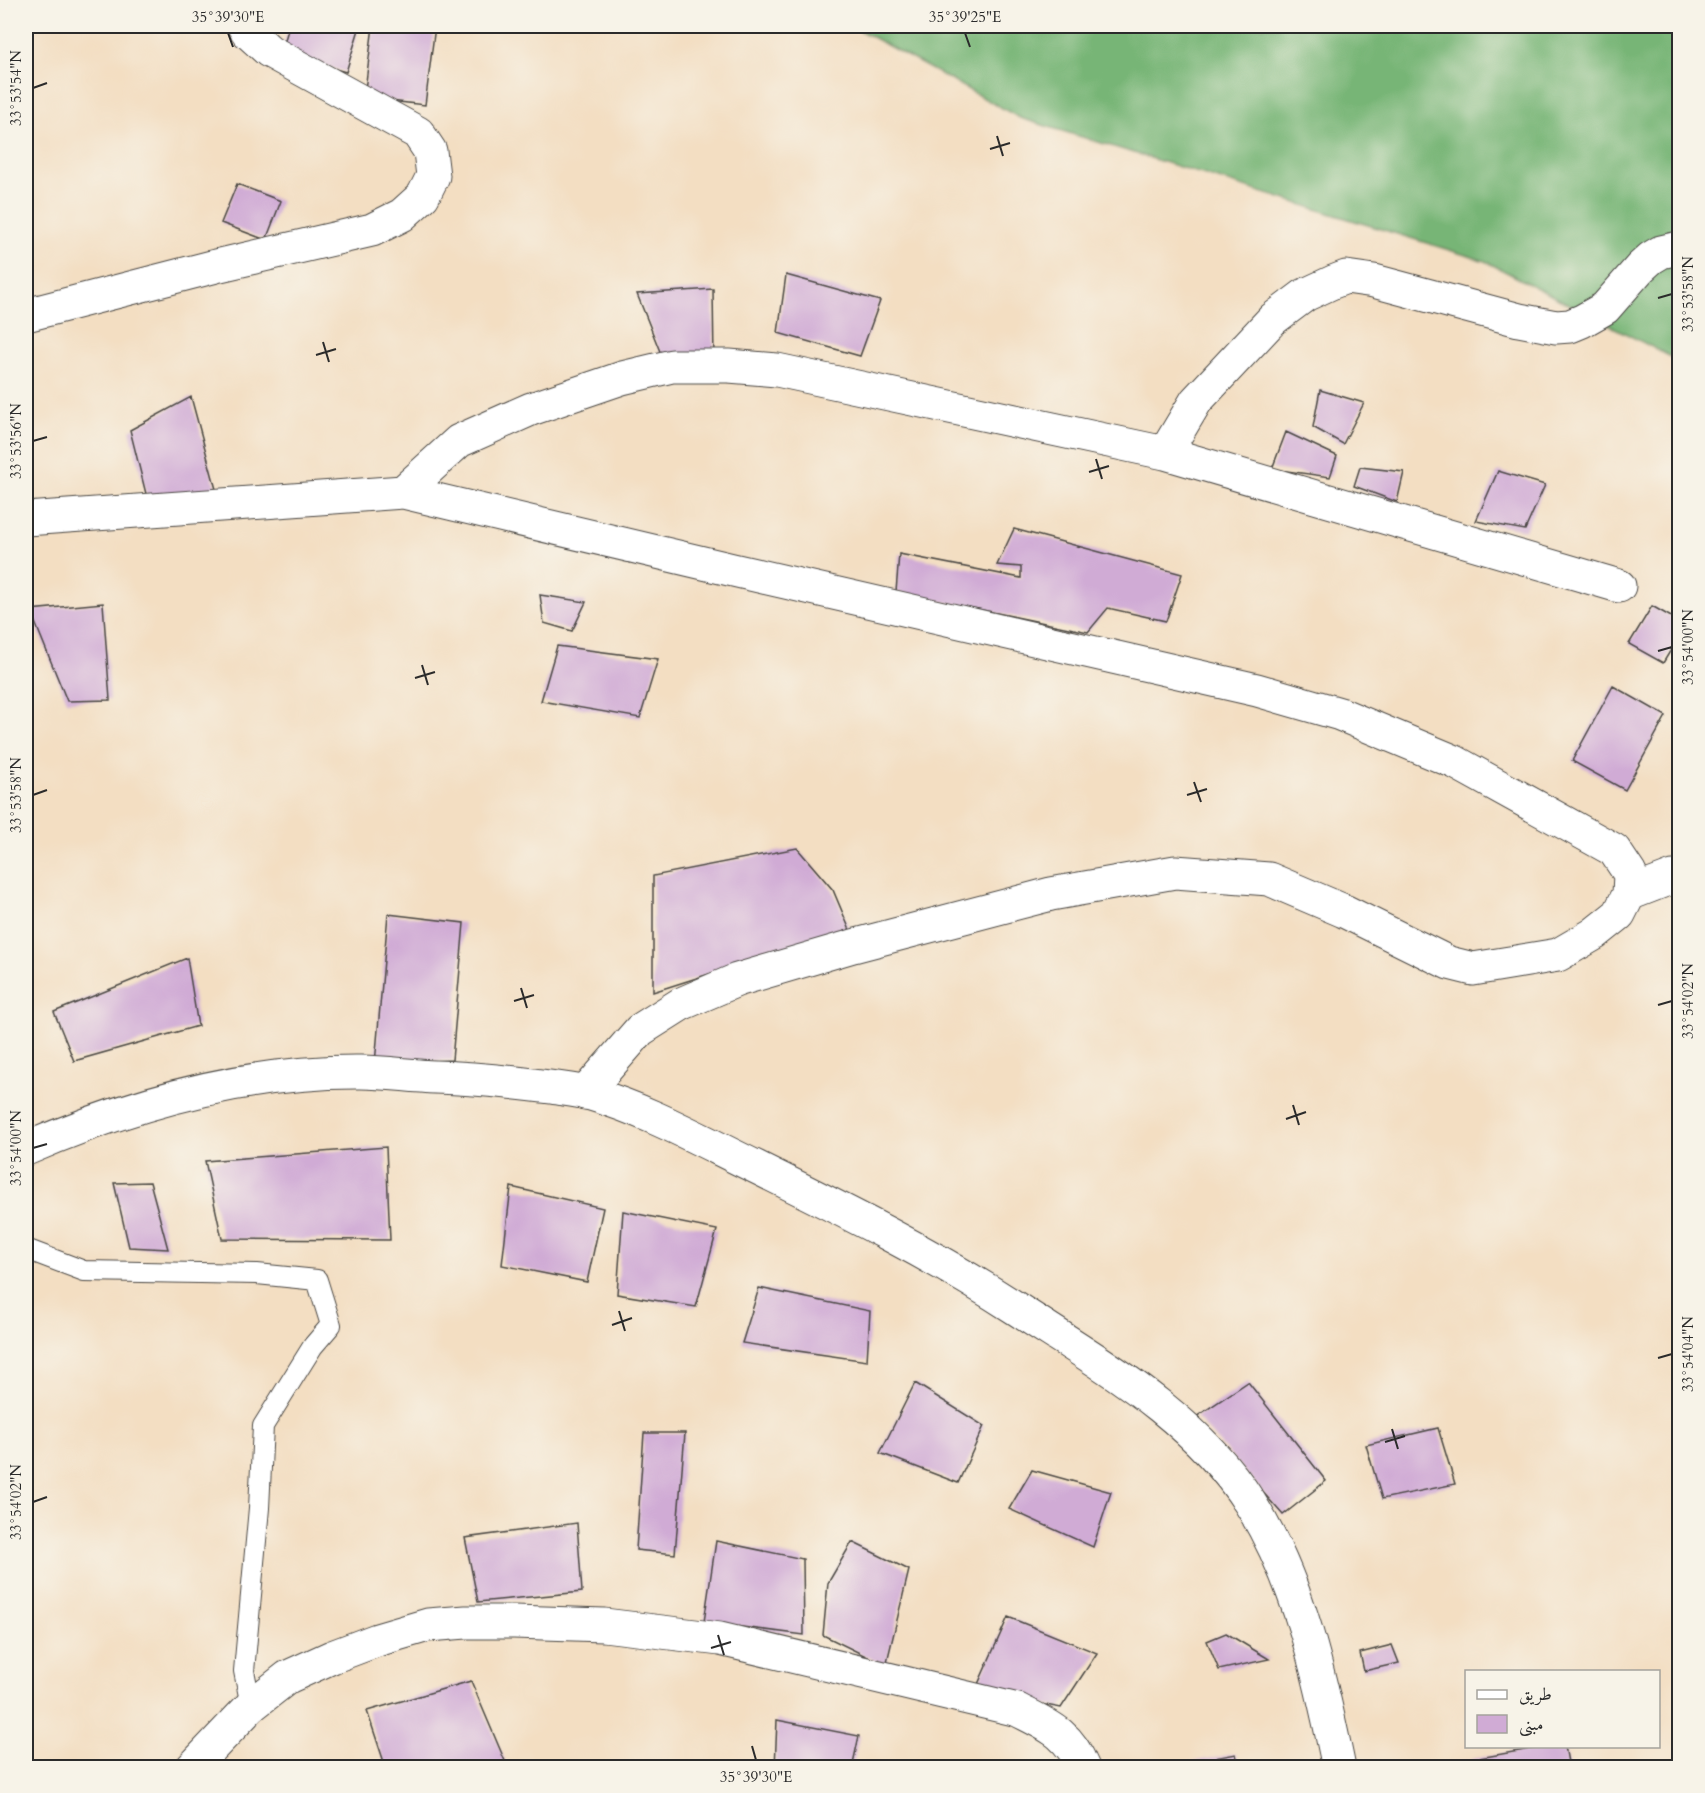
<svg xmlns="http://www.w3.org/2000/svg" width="1705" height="1793" font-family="Cardo,Amiri,serif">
	<rect width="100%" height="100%" fill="#f7f3e8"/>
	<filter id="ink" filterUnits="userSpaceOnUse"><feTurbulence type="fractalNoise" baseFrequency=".0167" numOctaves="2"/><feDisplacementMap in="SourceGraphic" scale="12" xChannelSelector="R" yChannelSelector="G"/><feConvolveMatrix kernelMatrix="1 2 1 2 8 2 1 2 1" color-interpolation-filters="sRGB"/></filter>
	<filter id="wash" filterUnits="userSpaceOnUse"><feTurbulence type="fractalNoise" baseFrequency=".008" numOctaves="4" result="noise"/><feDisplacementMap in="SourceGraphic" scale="24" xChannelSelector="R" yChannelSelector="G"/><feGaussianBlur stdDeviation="1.35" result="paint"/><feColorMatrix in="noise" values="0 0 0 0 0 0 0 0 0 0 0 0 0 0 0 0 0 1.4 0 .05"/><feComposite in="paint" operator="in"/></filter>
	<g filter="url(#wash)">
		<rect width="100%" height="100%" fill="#f3dec2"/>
		<path fill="#77b576" stroke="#517050" stroke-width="1.5" d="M852 26H1679V361L1485 261 1020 118Z"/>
		<g id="blocks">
			<path fill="#d0abd5" d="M289 26H360L346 72 281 54Z
				M373 26H435L425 105 364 98Z
				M237 184 281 201 266 240 221 223Z
				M786 275 880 301 860 356 778 333Z
				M713 289 714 361 665 364 637 294Z
				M1320 390 1364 403 1343 444 1313 427Z
				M191 397 217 493 149 506 130 430Z
				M1286 432 1337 456 1330 477 1272 469Z
				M1360 467 1404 472 1397 502 1354 486Z
				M1498 471 1545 485 1525 530 1476 521Z
				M1014 529 1182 574 1166 621 1108 608 1088 632 896 592 899 554 1021 578V567L997 565Z
				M540 595 586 602 572 631 544 623Z
				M103 603 110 700 67 701 30 610Z
				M1652 606 1680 622V635L1663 663 1629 644Z
				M557 646 658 659 640 718 541 701Z
				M1613 686 1666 716 1625 790 1572 761Z
				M797 848 833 890 852 935 734 966 653 992V876Z
				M388 914 464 923 452 1060 375 1064Z
				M187 958 198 1026 74 1061 54 1012Z
				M386 1147 390 1240 222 1239 205 1161Z
				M150 1182 168 1249 129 1247 114 1183Z
				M511 1187 603 1208 587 1282 502 1265Z
				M623 1211 717 1230 696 1307 617 1294Z
				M759 1288 870 1311 867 1361 742 1343Z
				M1248 1382 1326 1481 1283 1515 1196 1417Z
				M915 1383 984 1426 958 1483 880 1453Z
				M1438 1428 1455 1484 1382 1499 1366 1445Z
				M644 1433H685L675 1554 636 1550Z
				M1032 1470 1111 1492 1093 1547 1009 1509Z
				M577 1523 582 1592 478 1602 465 1538Z
				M716 1541 803 1559 804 1635 704 1622Z
				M852 1542 909 1570 886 1666 823 1635 828 1583Z
				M1008 1617 1097 1653 1061 1708 975 1691Z
				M1226 1633 1269 1659 1219 1670 1207 1641Z
				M1392 1645 1399 1663 1364 1671 1360 1653Z
				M471 1681 505 1761 488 1768H386L367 1711Z
				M777 1720 859 1736 852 1768H775Z
				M1547 1746H1565L1569 1768H1423Z
				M1236 1754 1239 1768H1171V1766Z"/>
		</g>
	</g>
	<g filter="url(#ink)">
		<use href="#blocks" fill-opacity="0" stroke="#494642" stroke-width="1.5"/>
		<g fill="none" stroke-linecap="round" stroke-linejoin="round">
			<g stroke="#494642" stroke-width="22">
				<path id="service" d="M26 1249 84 1271 257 1274 317 1280 331 1325 313 1346 263 1426 259 1508 244 1671 251 1706"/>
			</g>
			<g stroke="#494642" stroke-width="35">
				<path id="minor" d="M26 315 216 266 372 230 402 215 423 196 433 176 430 151 418 133 269 51 248 32 244 26
					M1165 453 1196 401 1273 319 1305 295 1333 282 1346 277 1374 281 1519 320 1556 327 1570 326 1582 321 1605 308 1640 268 1651 258 1661 252 1674 249 1680 250
					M26 519 403 492
					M1629 894 1673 877 1680 879
					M585 1093 640 1030 681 1004 737 980 853 946 1051 894 1175 872 1269 879 1344 911 1449 963 1473 969 1558 955 1594 934 1619 914 1629 894 1630 874 1614 850 1455 762 1340 714 1257 690 733 570 403 492 459 441 531 409 622 378 672 366H729L777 370 1165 453 1619 586
					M192 1768 251 1706 288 1677 332 1657 377 1640 428 1625 466 1622H514L604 1625 720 1639 1018 1710C1049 1726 1069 1733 1083 1768"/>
			</g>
			<g stroke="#494642" stroke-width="35">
				<path id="secondary" d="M26 1149C132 1103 244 1071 361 1072 386 1072 410 1076 435 1077 473 1078 512 1082 550 1087 563 1089 578 1090 591 1094 649 1111 702 1141 756 1167 845 1211 934 1255 1017 1309 1101 1364 1195 1416 1250 1503 1300 1583 1320 1676 1339 1768"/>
			</g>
			<use href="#service" stroke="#fff" stroke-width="20"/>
			<use href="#minor" stroke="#fff" stroke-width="33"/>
			<use href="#secondary" stroke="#fff" stroke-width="33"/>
		</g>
	</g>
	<path fill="none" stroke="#2b2b2b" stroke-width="2" d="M228 33 233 47M965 33 970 47M33 88 47 83M997 136 1003 156M990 149 1010 143M1658 298 1672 294M323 342 329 362M316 355 336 349M33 441 47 437M1096 459 1102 479M1089 472 1109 466M1658 651 1672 647M422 665 428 685M415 678 435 672M1194 782 1201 802M33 795 47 790M1187 795 1207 789M521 988 527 1008M514 1001 534 995M1658 1005 1672 1001M1293 1105 1299 1125M1286 1119 1306 1112M33 1148 47 1144M619 1311 625 1331M612 1325 632 1318M1658 1358 1672 1354M1392 1429 1398 1449M1385 1442 1405 1436M33 1502 47 1497M718 1635 724 1655M711 1648 731 1642M752 1746 756 1760"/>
	<rect width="1705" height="1793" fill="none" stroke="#f7f3e8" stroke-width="66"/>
	<rect x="1465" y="1670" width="195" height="78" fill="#f7f3e8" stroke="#a5a39c" stroke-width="1.5"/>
	<rect x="1477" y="1690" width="30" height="9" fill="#ffffff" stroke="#a5a39c" stroke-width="1.5"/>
	<text x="1519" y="1700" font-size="18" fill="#2b2b2b">طريق</text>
	<rect x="1477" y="1715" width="30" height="18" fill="#d0abd5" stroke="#a5a39c" stroke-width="1.5"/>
	<text x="1519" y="1730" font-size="18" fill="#2b2b2b">مبنى</text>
	<rect x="33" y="33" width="1639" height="1727" fill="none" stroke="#2b2b2b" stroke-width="2"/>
	<g font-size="15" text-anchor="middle" fill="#2b2b2b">
		<text x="228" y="22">35°39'30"E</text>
		<text x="965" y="22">35°39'25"E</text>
		<text transform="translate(16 88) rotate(-90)" y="5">33°53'54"N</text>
		<text transform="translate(1688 294) rotate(-90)" y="5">33°53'58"N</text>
		<text transform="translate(16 441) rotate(-90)" y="5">33°53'56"N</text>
		<text transform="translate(1688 647) rotate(-90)" y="5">33°54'00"N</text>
		<text transform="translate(16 795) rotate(-90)" y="5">33°53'58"N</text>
		<text transform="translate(1688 1001) rotate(-90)" y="5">33°54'02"N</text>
		<text transform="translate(16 1148) rotate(-90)" y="5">33°54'00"N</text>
		<text transform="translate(1688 1354) rotate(-90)" y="5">33°54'04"N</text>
		<text transform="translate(16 1502) rotate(-90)" y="5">33°54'02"N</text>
		<text x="756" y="1782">35°39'30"E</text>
	</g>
</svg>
